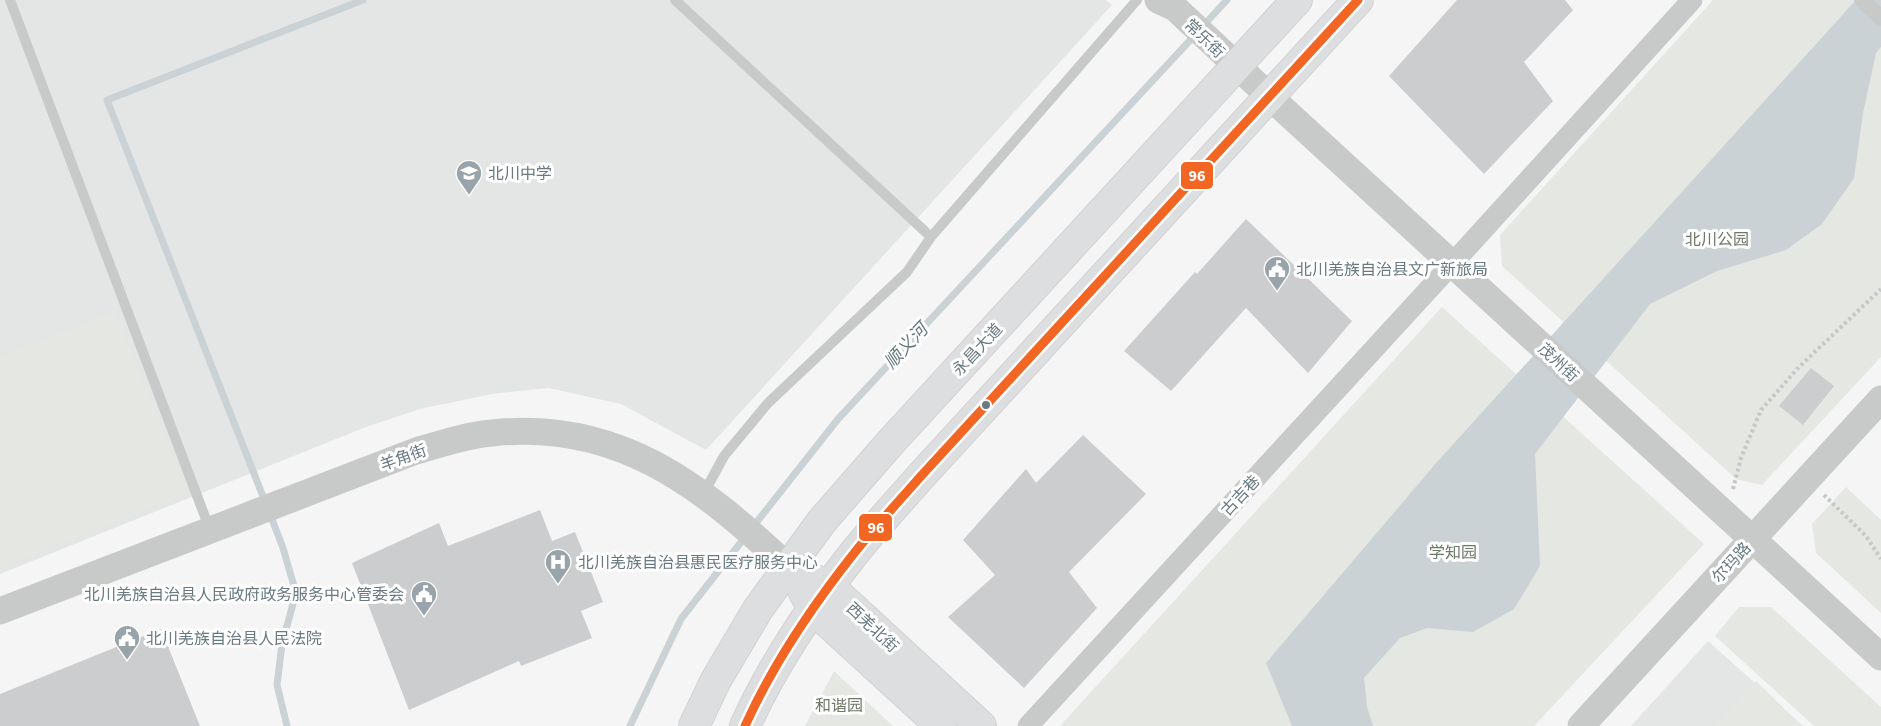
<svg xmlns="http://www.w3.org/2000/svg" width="1881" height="726" font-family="'Source Sans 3','Noto Sans SC',sans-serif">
	<rect width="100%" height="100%" fill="#f5f5f5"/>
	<path fill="#e4e6e6" d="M0 0H1106L1112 5 706 450 621 404 548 388 492 394 420 409 366 427 0 574Z
		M1708 641 1803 726H1631Z"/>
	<path fill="#e4e7e2" d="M1713 0H1881V357L1762 485 1736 479 1502 266 1500 235Z
		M1442 307 1704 544 1534 726H1060Z
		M114 312 189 493 0 568V357Z
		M1846 487 1881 520V613L1816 553 1812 524Z
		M1739 607H1771L1881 707V726H1814L1715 636Z
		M834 671 893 726H805Z
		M1756 681 1802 726H1714Z"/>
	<path fill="#cad2d5" d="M1856 0H1881V47L1876 53 1863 113 1854 178 1822 224 1786 250 1717 271 1650 304 1535 454 1540 566 1514 609 1473 632 1427 628 1400 638 1364 678 1367 707 1373 726H1292L1266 663 1437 462Z"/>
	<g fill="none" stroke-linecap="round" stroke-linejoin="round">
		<path stroke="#cad2d5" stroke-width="7" d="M1203 26 1227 0
			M266 504 107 100 363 0
			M270 514 283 548 296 593 282 644 277 685 287 726
			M752 528 838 419 1195 35
			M630 726 681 619 745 537"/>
	</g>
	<path fill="#cccdce" d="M1457 0H1565L1573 10 1524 62 1553 101 1484 174 1389 76Z
		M1246 219 1352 321 1308 373 1246 308 1171 391 1124 351 1195 272 1197 274Z
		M1811 368 1834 386 1803 425 1779 406Z
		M1083 435 1146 494 1069 572 1097 608 1024 688 948 617 995 575 963 540 1026 469 1036 483Z
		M540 510 552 541 575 532 603 602 581 611 592 638 521 666 519 661 409 710 352 563 439 523 448 546Z
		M161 629 200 726H0V694Z"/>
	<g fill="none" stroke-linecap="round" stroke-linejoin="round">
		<g stroke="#d1d2d3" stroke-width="32">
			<path id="secondary" d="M788 567 830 587 981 726
				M804 593 814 610 941 726
				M694 726 716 680 758 609 822 521 890 443 1297 0
				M745 726C773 664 813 605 855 552 876 526 899 501 921 476L1358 0"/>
		</g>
		<path stroke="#c6c7c8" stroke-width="4" stroke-dasharray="3 3" stroke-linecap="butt" d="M1733 489 1741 458 1761 410 1799 367 1881 289
			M1824 495 1866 536 1881 559"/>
		<path stroke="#c8caca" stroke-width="10" d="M10 0 210 530
			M675 0 931 237
			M704 493 724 456 768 403 907 272 931 237 1137 0"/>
		<path stroke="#c8caca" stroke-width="16" d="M1862 0 1881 18"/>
		<path stroke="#c8caca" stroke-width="21" d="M1028 726 1452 264 1692 0"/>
		<path stroke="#c8caca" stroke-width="27" d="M1158 0 1175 8 1270 97 1881 657
			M0 611 416 451C441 444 466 435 492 433 618 419 702 486 788 567
			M1581 726 1881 399"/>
		<use href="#secondary" stroke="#dddedf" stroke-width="30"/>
		<g stroke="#fff" stroke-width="14">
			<path id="bus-1" d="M745 726C773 664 813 605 855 552 876 526 899 501 921 476L1358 0"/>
		</g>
		<use href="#bus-1" stroke="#f26522" stroke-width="9"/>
	</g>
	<defs>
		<g id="school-pin" transform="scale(1.35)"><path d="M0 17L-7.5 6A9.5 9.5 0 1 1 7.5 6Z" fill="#99a4aa" stroke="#fff"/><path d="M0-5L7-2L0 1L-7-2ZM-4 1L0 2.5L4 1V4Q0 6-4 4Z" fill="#fff"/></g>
		<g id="civic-pin" transform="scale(1.35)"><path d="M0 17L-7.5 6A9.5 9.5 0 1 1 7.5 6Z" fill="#99a4aa" stroke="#fff"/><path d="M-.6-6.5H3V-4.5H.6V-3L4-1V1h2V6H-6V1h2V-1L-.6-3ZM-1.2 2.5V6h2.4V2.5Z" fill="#fff"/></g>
		<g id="hospital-pin" transform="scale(1.35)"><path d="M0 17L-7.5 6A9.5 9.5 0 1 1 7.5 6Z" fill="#99a4aa" stroke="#fff"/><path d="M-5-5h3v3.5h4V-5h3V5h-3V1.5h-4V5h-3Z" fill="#fff"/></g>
	</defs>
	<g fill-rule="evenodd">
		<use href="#school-pin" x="469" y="173"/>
		<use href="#civic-pin" x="1277" y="269"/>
		<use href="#hospital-pin" x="558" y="562"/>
		<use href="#civic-pin" x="424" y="594"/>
		<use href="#civic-pin" x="127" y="638"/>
	</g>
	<circle fill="#687982" stroke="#fff" stroke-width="2" cx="986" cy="405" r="5"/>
	<g text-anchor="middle" stroke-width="6" stroke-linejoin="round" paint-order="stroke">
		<g font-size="16" fill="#687982" stroke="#fff">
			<text transform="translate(1205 38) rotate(44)" y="6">常乐街</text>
			<text transform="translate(977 349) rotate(-47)" y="6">永昌大道</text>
			<text transform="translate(1559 362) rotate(43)" y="6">茂州街</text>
			<text transform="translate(403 457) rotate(-20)" y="6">羊角街</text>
			<text transform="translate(1240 495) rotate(-47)" y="6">古吉巷</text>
			<text transform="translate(1731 562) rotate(-47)" y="6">尔玛路</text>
			<text transform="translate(873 627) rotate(43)" y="6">西羌北街</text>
		</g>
		<g font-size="16" fill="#687982" stroke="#fff" text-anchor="start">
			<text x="488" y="179">北川中学</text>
			<text x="1296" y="275">北川羌族自治县文广新旅局</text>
			<text x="578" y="568">北川羌族自治县惠民医疗服务中心</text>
			<text x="404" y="600" text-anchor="end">北川羌族自治县人民政府政务服务中心管委会</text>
			<text x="146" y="644">北川羌族自治县人民法院</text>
		</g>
		<g font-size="16" fill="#6c7a66" stroke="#fff">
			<text x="1717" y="245">北川公园</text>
			<text x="1453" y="558">学知园</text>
			<text x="839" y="711">和谐园</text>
		</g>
		<g font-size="18" font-style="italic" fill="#64797e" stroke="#fff">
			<text transform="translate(906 346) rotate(-47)" y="6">顺义河</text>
		</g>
	</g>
	<g stroke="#fff" stroke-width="2">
		<rect x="1180" y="161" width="34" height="29" rx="6" fill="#f26522"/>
		<rect x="858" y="513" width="35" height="29" rx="6" fill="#f26522"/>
	</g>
	<g font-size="16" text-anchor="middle" font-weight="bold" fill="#fff">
		<text x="1197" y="181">96</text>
		<text x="876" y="533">96</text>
	</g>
</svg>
